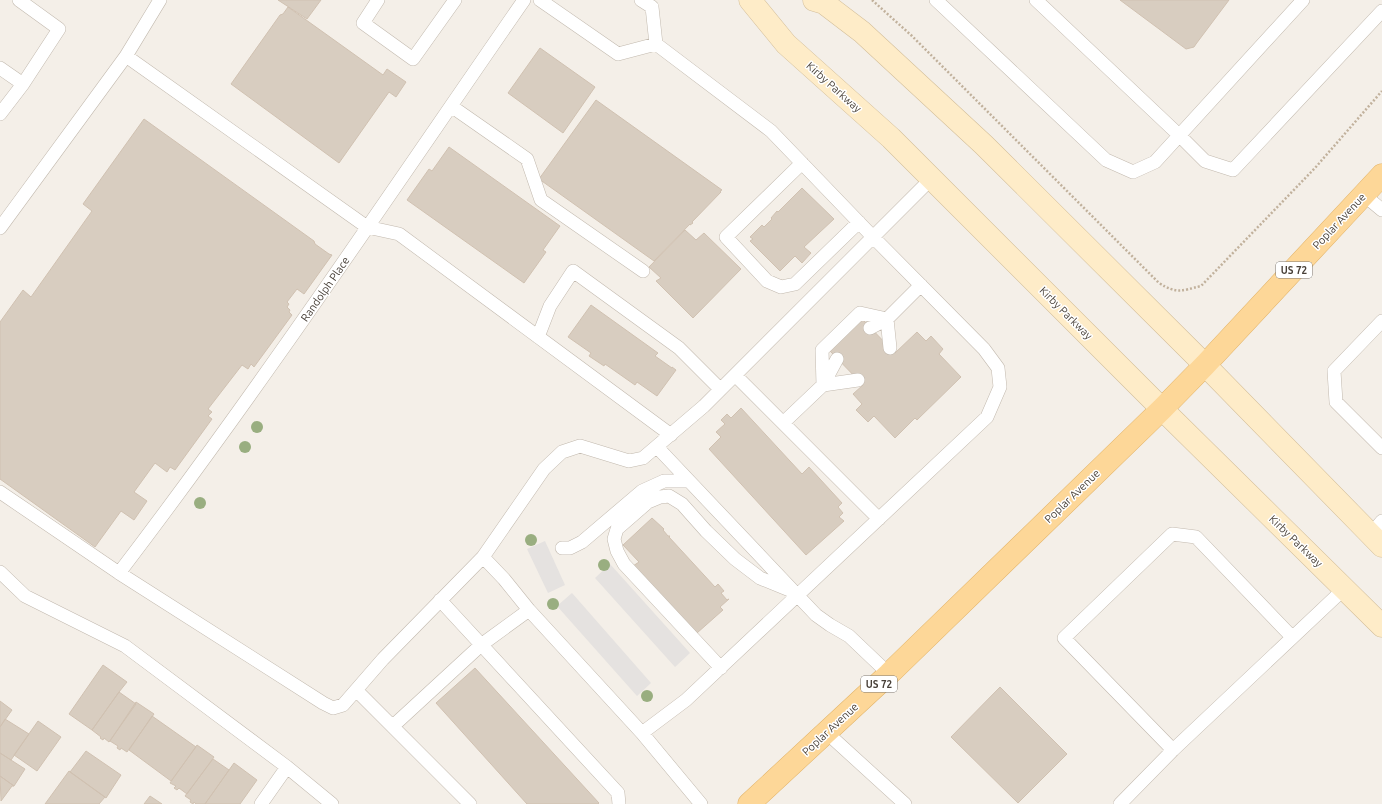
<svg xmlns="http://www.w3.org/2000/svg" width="1382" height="804" font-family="Ubuntu,sans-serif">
	<rect width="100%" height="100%" fill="#f4efe8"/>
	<path fill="#e5e2e0" d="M545 541 565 585 548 593 527 549Z
		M610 564 690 653 675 667 595 578Z
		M572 593 651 683 637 696 557 606Z"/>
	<path fill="#d8cdc0" stroke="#d0c1b1" d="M278 0H321L307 19Z
		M1120 0H1229L1196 44 1194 47 1186 49Z
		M288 7 383 75 387 69 406 82 396 97 389 92 339 163 231 84 280 15 283 14Z
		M540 48 595 87 563 133 508 93Z
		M596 100 722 190 720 191 721 192 692 222 693 223 690 225V224L654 261 539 179Z
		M144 119 314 241 315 244 329 254 332 255 304 294 297 289 287 302 289 304 287 307 290 310 289 312 292 315 254 367 251 364 248 369 242 365 208 409 212 412 208 416 212 419 175 470 170 467 167 472 155 463 134 492 147 501 134 520 121 511 95 547 0 479V322L23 290 31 297 92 211 83 204Z
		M449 147 560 226 543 250 546 252 524 283 407 200 429 169 432 171Z
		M802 188 834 219 804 247 811 253 802 263 795 256 780 271 750 241 753 239 750 237 762 225 764 227 772 219 771 218 777 211 778 212Z
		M685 230 696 240 704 233 741 269 693 318 656 281 661 278 649 267Z
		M591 305 658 353 655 356 672 368V367L676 370 657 396 637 382 635 385 605 364 604 366 589 356 591 353 568 337Z
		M861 318 895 353 917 332 926 341 931 336 943 349 939 354 961 377 917 420 915 418 895 438 874 416 868 422 856 410 862 404 853 394 863 385 829 350Z
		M741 408 802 474 809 467 842 503 838 507 843 513 839 517 844 521 806 555 709 449 721 437 716 432 725 424 721 420 727 414 731 418Z
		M652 518 664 529 663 530 668 536H670L669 537 715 587 718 584 724 591 721 593 727 600 729 599 720 607 723 610 697 633 695 630 692 633 633 566 639 562 623 545Z
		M103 665 127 682 119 692 92 730 69 714Z
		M475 668 599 803 598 804H527L436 703Z
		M1000 687 1067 754 1018 803 951 737Z
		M119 692 136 704 109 742 104 738 103 740 100 738 101 737 92 730Z
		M0 701 12 710 0 727Z
		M136 702 154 714 127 752 121 748 120 750 117 748 118 746 110 741Z
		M152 716 196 747 171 781 129 750Z
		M5 719 29 734 11 760 0 753V727Z
		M38 721 61 737 37 771 14 755Z
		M197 745 214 757 187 794 179 788 177 790 174 788 176 786 170 783Z
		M86 751 121 775 106 798 70 772Z
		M0 753 25 769 14 786 0 776Z
		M213 759 229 770 205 804H196L194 802 193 804 190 802 191 800 185 796Z
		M234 763 257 780 240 804H205Z
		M69 771 105 797 99 804H45Z
		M0 776 14 786H12L1 801Z
		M150 796 162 804H144Z"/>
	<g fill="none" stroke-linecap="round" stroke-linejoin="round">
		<g stroke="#c2b9ae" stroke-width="14">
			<path id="lane" d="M19 0 59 29 23 84
				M378 0 363 23 413 59 455 0
				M540 0 618 54 656 44 771 131 873 237 984 349 998 368 1000 387 987 417 686 700 642 733
				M641 0 652 7 656 44
				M936 0 1106 160 1133 172 1155 162 1303 0
				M1036 0 1180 136 1205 161 1233 170 1382 11
				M126 56 367 227 399 234 671 435
				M0 68 23 84 0 114
				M451 106 527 159 541 200 643 271
				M802 163 726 237 767 281 781 287 795 284 859 222
				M1364 195 1382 210
				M0 228 126 56 160 0
				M887 319 890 348
				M1382 321 1334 371 1336 402 1382 448
				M870 328 887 319
				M538 337 550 306 573 271 679 348 720 389
				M735 375 879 519
				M823 385 858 380
				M823 385 837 359
				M783 423 823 385 822 350 860 313 887 319 921 285
				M657 447 816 615 830 625 849 636 889 674
				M0 492 119 573 323 703 333 708 343 705 383 659 483 557 544 469 562 452 580 446 629 461 643 458 704 406 931 179
				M1371 534 1382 521
				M562 548H570L582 542 642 491 664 481H689
				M483 557 504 579 529 610 642 733 701 804
				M0 572 25 596 125 646 287 767 332 804
				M119 573C261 387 391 192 524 0
				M440 600 618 793 619 804
				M721 668 624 564 617 551 614 539 617 529 648 502 660 497 669 496 682 504 706 531 735 559 760 578 792 591
				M356 690 470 804
				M393 726 481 645 529 610
				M826 732 905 804
				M1173 750 1064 638 1172 534 1196 537 1292 637
				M261 804 287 767
				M1120 804 1173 750 1345 588"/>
		</g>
		<g stroke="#d3be99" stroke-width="23">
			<path id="secondary" d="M750 0 786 44 891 138 1162 409 1382 626
				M814 0 824 3 862 32 984 145 1205 365 1382 546"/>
		</g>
		<g stroke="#e2b367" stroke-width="23">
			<path id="primary" d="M749 804 889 674 1162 409 1205 365 1382 175"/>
		</g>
		<path stroke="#c1b19c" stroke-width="2.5" stroke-dasharray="2 2" stroke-linecap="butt" d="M872 0 912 36 1159 283C1177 294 1181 291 1201 286L1315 168 1382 91"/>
		<use href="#lane" stroke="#fff" stroke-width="13"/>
		<use href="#secondary" stroke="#feecc8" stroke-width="22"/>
		<use href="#primary" stroke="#fdd798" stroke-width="22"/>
	</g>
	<g fill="#99ae80">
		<circle cx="257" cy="427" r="6"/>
		<circle cx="245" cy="447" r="6"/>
		<circle cx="200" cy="503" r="6"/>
		<circle cx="531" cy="540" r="6"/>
		<circle cx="604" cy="565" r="6"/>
		<circle cx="553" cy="604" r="6"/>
		<circle cx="647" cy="696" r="6"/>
	</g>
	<g text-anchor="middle" stroke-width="3" stroke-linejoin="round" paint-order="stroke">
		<g fill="#fff" stroke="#7e7973" stroke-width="1">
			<rect x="1276" y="262" width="36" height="16" rx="3"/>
			<rect x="861" y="676" width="36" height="16" rx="3"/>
		</g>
		<g font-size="10" font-weight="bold" fill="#473f37">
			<text x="1294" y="274">US 72</text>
			<text x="879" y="688">US 72</text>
		</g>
		<g font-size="11" fill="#473f37" stroke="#fff">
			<text transform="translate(834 87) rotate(42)" y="4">Kirby Parkway</text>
			<text transform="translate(1339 221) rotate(-47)" y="4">Poplar Avenue</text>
			<text transform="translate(325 289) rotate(-55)" y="4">Randolph Place</text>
			<text transform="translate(1066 313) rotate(45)" y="4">Kirby Parkway</text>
			<text transform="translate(1072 496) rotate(-44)" y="4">Poplar Avenue</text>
			<text transform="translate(1296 541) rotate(44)" y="4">Kirby Parkway</text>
			<text transform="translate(830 729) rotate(-43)" y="4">Poplar Avenue</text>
		</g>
	</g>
</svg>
